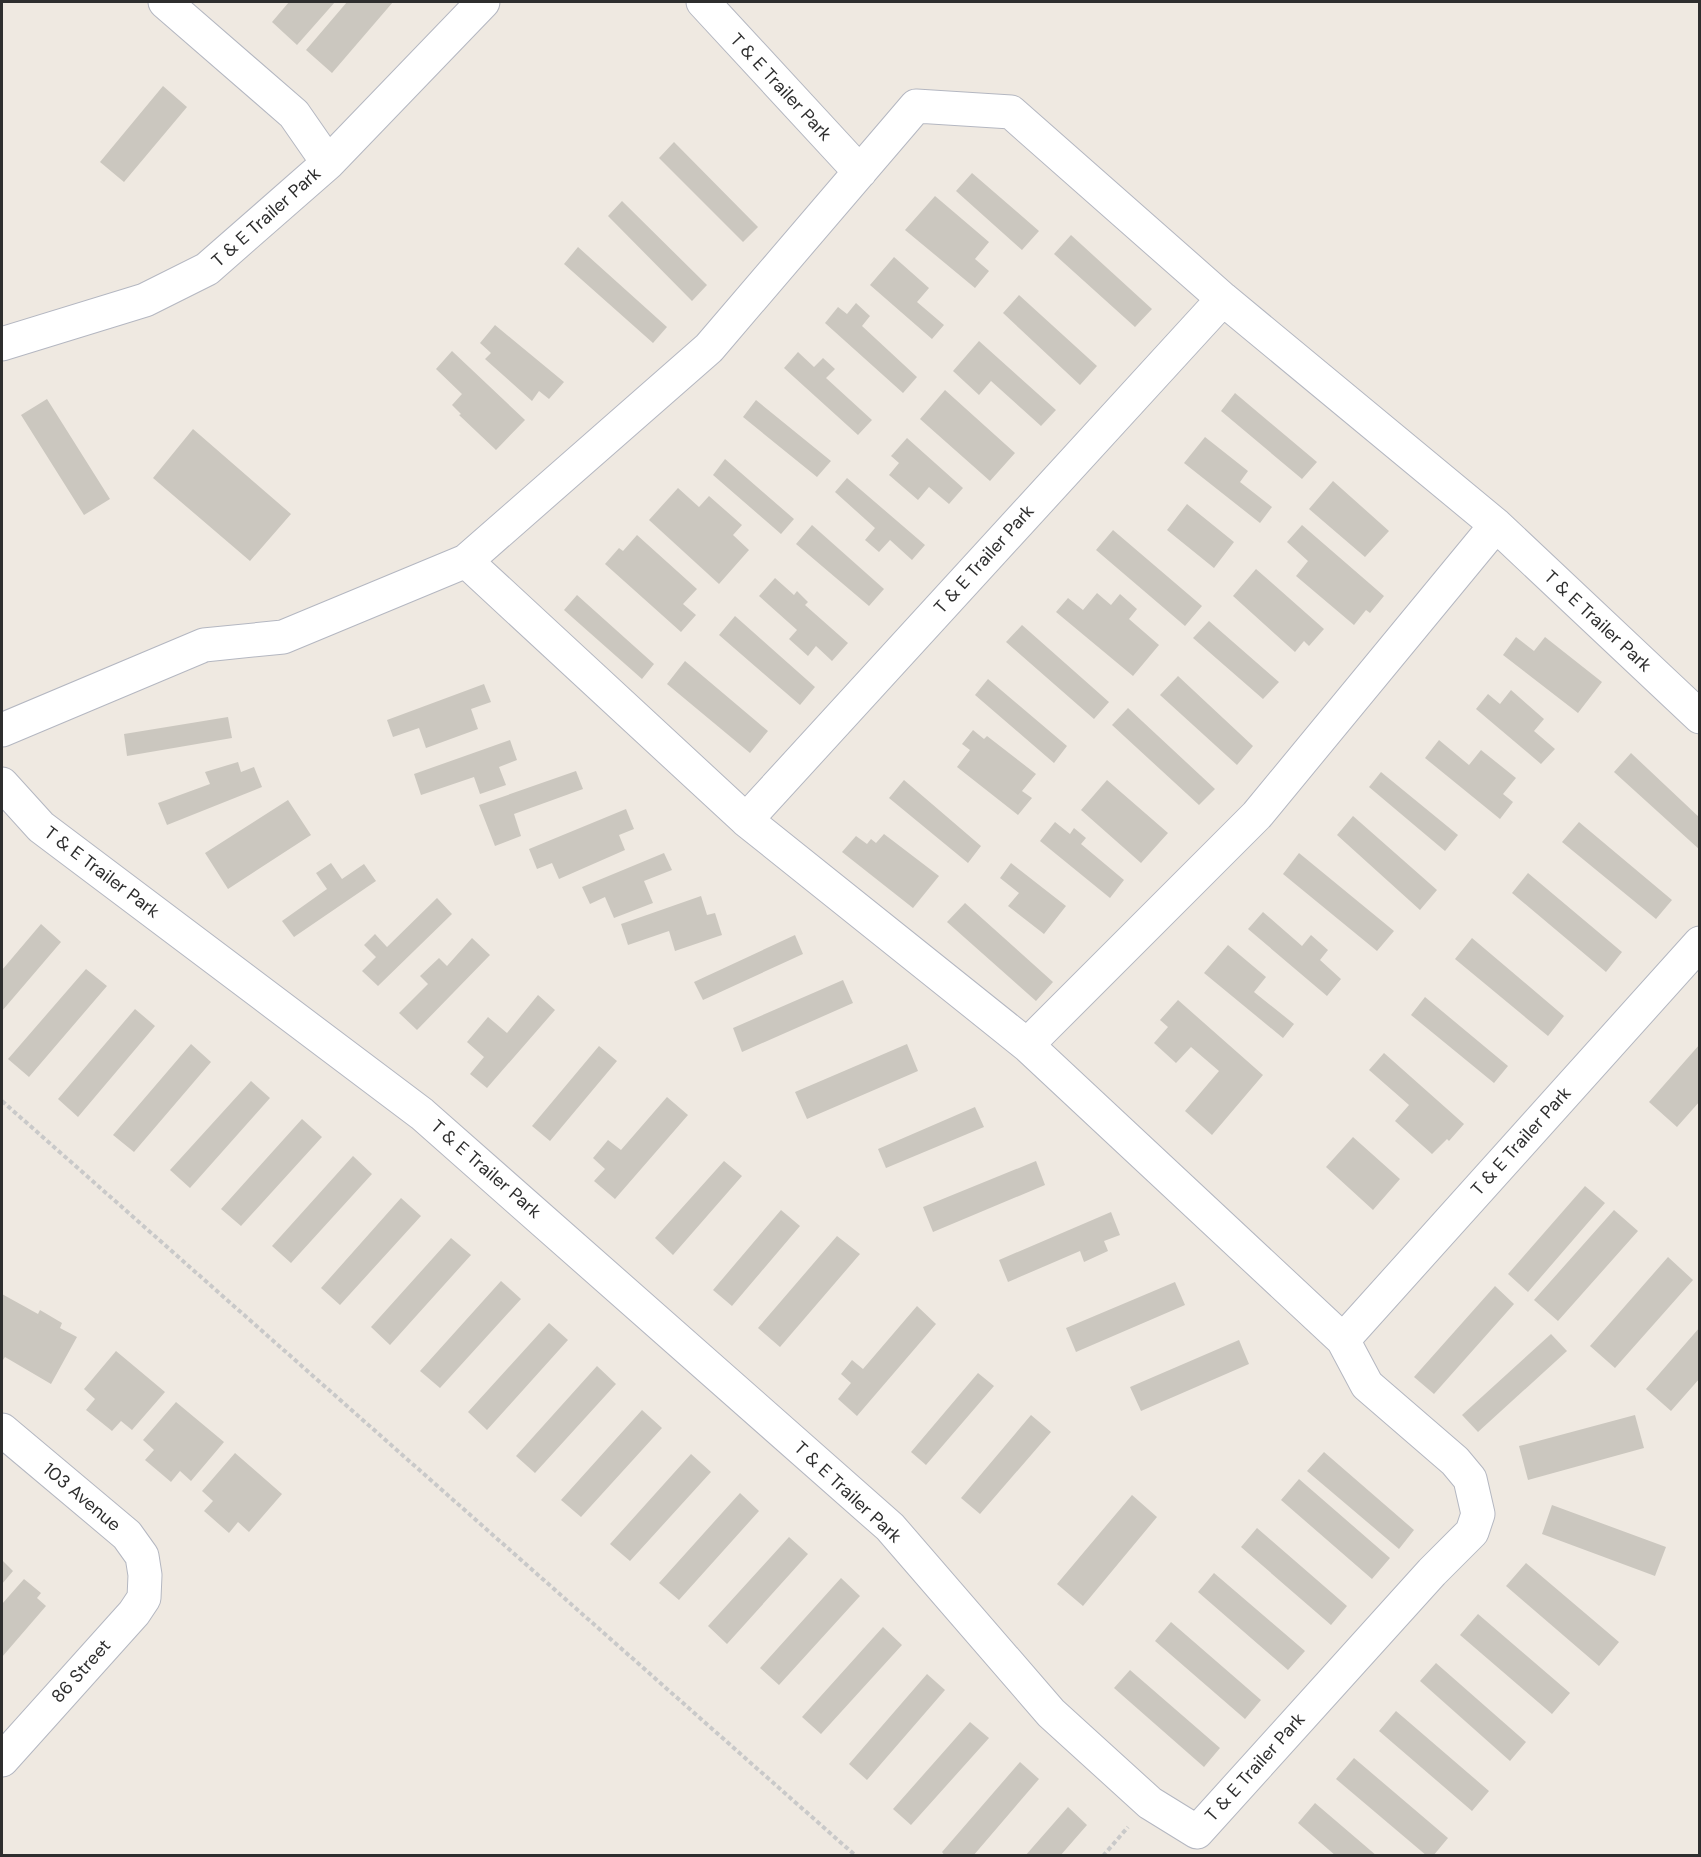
<svg xmlns="http://www.w3.org/2000/svg" width="1701" height="1857" font-family="'DM Sans',sans-serif">
	<rect width="100%" height="100%" fill="#efe9e1"/>
	<path fill="#cbc7bf" d="M289 2H335L297 45 272 22Z
		M347 2H393L332 73 306 50Z
		M163 86 187 107 124 182 100 162Z
		M674 142 758 227 743 242 659 158Z
		M972 173 1039 231 1022 250 956 191Z
		M935 196 989 242 975 259 989 271 975 288 905 230Z
		M622 201 707 285 692 301 608 216Z
		M1071 235 1152 309 1135 327 1054 254Z
		M578 247 667 327 653 343 564 264Z
		M894 257 929 288 917 302 944 325 932 339 870 285Z
		M1019 295 1097 366 1080 385 1003 313Z
		M856 303 870 316 862 326 917 377 903 393 825 323 838 307 847 314Z
		M495 325 564 382 549 399 539 391 532 401 485 359 491 353 480 343Z
		M979 341 1056 410 1041 426 991 381 979 395 953 371Z
		M452 351 525 420 496 450 459 415 461 414 452 405 462 394 436 369Z
		M798 352 814 367 823 358 835 369 826 378 872 420 858 435 784 368Z
		M945 390 1015 453 990 481 920 419Z
		M1235 393 1317 462 1302 479 1221 411Z
		M47 399 110 499 84 515 21 415Z
		M756 400 831 461 817 477 743 417Z
		M193 429 291 514 250 561 153 478Z
		M1205 437 1248 471 1240 482 1272 507 1260 523 1184 463Z
		M907 438 963 488 949 504 929 487 918 500 889 475 899 463 891 456Z
		M725 459 794 519 781 534 713 475Z
		M847 478 925 545 912 560 890 540 879 552 865 540 875 528 835 492Z
		M1333 481 1389 531 1365 557 1309 509Z
		M678 488 699 507 709 496 742 525 733 535 749 550 719 584 649 520Z
		M1187 504 1234 542 1214 568 1167 530Z
		M812 525 884 589 869 606 796 544Z
		M1302 525 1384 596 1370 613 1366 610 1354 625 1296 576 1308 561 1287 542Z
		M1113 530 1202 606 1185 626 1096 550Z
		M637 535 697 589 683 604 696 615 681 632 605 564 619 548 623 551Z
		M1256 569 1324 629 1309 646 1304 641 1295 652 1233 596Z
		M775 578 794 595 797 591 808 602 805 605 848 643 832 661 816 646 808 656 789 639 797 630 759 596Z
		M1097 593 1111 605 1120 594 1137 609 1129 619 1159 645 1133 676 1056 612 1068 598 1083 610Z
		M577 595 654 664 642 679 564 610Z
		M735 616 815 687 800 705 719 635Z
		M1209 621 1279 682 1263 699 1193 638Z
		M1022 625 1109 702 1094 719 1006 642Z
		M1516 637 1534 651 1545 637 1602 682 1578 713 1503 655Z
		M685 661 768 731 750 753 667 684Z
		M1178 676 1253 746 1237 765 1160 695Z
		M988 679 1067 746 1054 763 975 695Z
		M484 684 491 702 471 709 478 729 426 748 419 728 393 737 387 720Z
		M1511 690 1544 719 1534 731 1555 749 1541 764 1476 709 1488 694 1500 704Z
		M1128 708 1215 789 1199 805 1112 725Z
		M228 717 232 738 127 756 124 734Z
		M973 730 984 739 987 736 1036 774 1022 791 1032 798 1018 815 957 767 970 750 962 744Z
		M510 740 517 760 499 767 506 785 480 794 474 777 421 795 414 774Z
		M1439 740 1469 765 1481 750 1516 778 1503 794 1513 802 1500 819 1425 758Z
		M1631 753 1700 818V850L1614 772Z
		M238 762 241 772 254 767 262 787 167 825 158 803 210 784 205 772Z
		M576 771 583 789 514 814 521 836 495 846 479 805Z
		M1381 772 1458 835 1445 851 1369 787Z
		M904 780 981 846 968 863 889 798Z
		M1107 780 1168 833 1141 863 1081 810Z
		M288 800 311 835 228 889 205 853Z
		M626 809 634 829 619 835 625 850 559 879 552 863 537 869 529 849Z
		M1353 816 1437 890 1420 910 1337 835Z
		M1055 822 1070 834 1074 828 1086 838 1081 844 1124 880 1110 898 1040 841Z
		M1579 822 1672 900 1656 919 1562 842Z
		M884 834 939 876 913 908 842 852 856 836 867 844 871 839 876 843Z
		M664 853 672 870 644 881 653 903 614 918 605 897 590 904 582 887Z
		M1299 853 1394 931 1377 951 1283 874Z
		M331 863 342 879 364 864 376 881 294 937 282 921 327 889 316 873Z
		M1011 863 1066 906 1044 934 1008 906 1019 893 1000 878Z
		M1528 873 1622 952 1606 972 1512 893Z
		M701 896 707 915 715 913 722 935 675 951 669 931 628 945 621 924Z
		M437 898 452 914 378 986 362 971 376 957 364 945 375 934 387 947Z
		M965 903 1053 982 1036 1001 947 922Z
		M1263 912 1302 946 1311 935 1328 950 1320 960 1341 979 1327 996 1248 929Z
		M41 924 61 942 2 1011V970Z
		M795 935 803 954 703 1000 694 982Z
		M472 938 490 955 417 1030 399 1013 428 984 420 976 439 958 447 966Z
		M1472 938 1564 1016 1548 1036 1455 959Z
		M1228 945 1266 977 1254 992 1294 1024 1283 1038 1204 973Z
		M86 969 107 986 29 1077 8 1059Z
		M843 980 853 1003 742 1052 733 1028Z
		M538 995 555 1010 487 1088 470 1074 484 1057 467 1042 488 1017 507 1033Z
		M1425 997 1508 1066 1494 1083 1411 1015Z
		M1178 1000 1263 1075 1212 1135 1185 1111 1219 1071 1191 1047 1176 1063 1154 1043 1168 1027 1160 1020Z
		M135 1009 155 1026 78 1117 58 1099Z
		M191 1044 211 1062 134 1152 113 1135Z
		M907 1044 918 1071 807 1119 795 1092Z
		M1700 1044V1101L1677 1127 1649 1102Z
		M599 1046 617 1061 550 1141 532 1126Z
		M1384 1053 1464 1124 1449 1141 1447 1139 1432 1154 1395 1121 1409 1105 1369 1070Z
		M251 1081 270 1098 190 1188 170 1170Z
		M667 1097 688 1115 615 1199 594 1181 605 1169 593 1158 608 1140 621 1150Z
		M975 1107 984 1127 886 1168 878 1149Z
		M302 1119 322 1137 241 1226 221 1209Z
		M1353 1137 1400 1179 1373 1210 1326 1167Z
		M353 1156 372 1174 291 1263 272 1246Z
		M724 1161 742 1176 673 1255 655 1238Z
		M1036 1161 1045 1185 933 1232 923 1207Z
		M1585 1186 1605 1203 1528 1292 1508 1274Z
		M401 1198 421 1216 340 1305 321 1288Z
		M781 1210 800 1226 732 1306 713 1290Z
		M1614 1210 1638 1231 1558 1321 1534 1300Z
		M1111 1212 1120 1235 1104 1241 1108 1251 1084 1262 1080 1251 1008 1282 999 1260Z
		M837 1236 860 1254 780 1347 758 1328Z
		M451 1238 471 1255 390 1345 371 1327Z
		M1668 1257 1693 1280 1615 1368 1590 1346Z
		M501 1281 521 1299 440 1388 420 1371Z
		M1175 1282 1185 1305 1076 1352 1066 1328Z
		M1495 1286 1514 1304 1434 1394 1414 1377Z
		M2 1294 38 1314 40 1310 62 1323 60 1328 77 1337 51 1384 5 1357 3 1360 2 1359Z
		M917 1306 936 1324 857 1416 838 1399 851 1383 841 1374 852 1360 863 1369Z
		M549 1323 568 1340 487 1430 468 1412Z
		M1700 1327V1378L1671 1411 1646 1389Z
		M1551 1334 1567 1351 1478 1432 1462 1415Z
		M1239 1340 1249 1364 1141 1411 1130 1387Z
		M116 1351 165 1392 132 1430 121 1421 112 1431 86 1410 95 1399 84 1389Z
		M597 1366 616 1384 535 1473 516 1456Z
		M978 1373 994 1386 926 1465 911 1452Z
		M176 1402 224 1442 191 1481 180 1471 171 1482 145 1460 154 1450 143 1440Z
		M642 1410 662 1428 581 1517 561 1500Z
		M1031 1415 1051 1432 980 1514 961 1498Z
		M1635 1415 1644 1448 1528 1480 1519 1446Z
		M1324 1452 1414 1530 1399 1549 1307 1471Z
		M235 1453 282 1494 249 1532 238 1522 229 1533 204 1511 213 1501 202 1491Z
		M691 1454 711 1472 630 1561 610 1544Z
		M1299 1479 1390 1558 1372 1579 1281 1500Z
		M740 1493 759 1511 679 1600 659 1583Z
		M1132 1495 1157 1517 1083 1606 1057 1584Z
		M1552 1505 1666 1547 1655 1576 1542 1534Z
		M1257 1528 1347 1606 1331 1625 1241 1547Z
		M789 1537 808 1554 727 1644 708 1626Z
		M2 1560 13 1571 2 1584Z
		M1526 1563 1619 1642 1599 1666 1506 1586Z
		M1214 1573 1305 1651 1288 1670 1198 1592Z
		M841 1578 860 1596 779 1685 760 1668Z
		M24 1579 41 1593 37 1598 46 1606 2 1657V1604Z
		M1478 1614 1570 1693 1552 1714 1460 1635Z
		M1171 1622 1261 1700 1245 1719 1155 1641Z
		M883 1627 902 1645 821 1734 802 1717Z
		M1436 1663 1526 1742 1510 1761 1420 1681Z
		M1130 1670 1220 1748 1204 1767 1114 1688Z
		M927 1674 945 1690 867 1780 849 1764Z
		M1396 1711 1489 1791 1472 1811 1379 1731Z
		M970 1722 989 1738 911 1825 893 1809Z
		M1354 1758 1448 1838 1433 1856H1427L1336 1779Z
		M1020 1762 1039 1779 973 1856H945L942 1852Z
		M1315 1803 1377 1856H1336L1298 1823Z
		M1068 1807 1087 1825 1060 1856H1025Z"/>
	<g fill="none" stroke-linecap="round" stroke-linejoin="round">
		<g stroke="#b4b7c1" stroke-width="35">
			<path id="minor" d="M165 2 294 114 328 163
				M703 2 860 172
				M2 344 145 300 207 269 328 163 483 2
				M2 730 204 645 283 637 466 561 709 348 916 106 1011 112 1223 299 1496 525 1700 717
				M2 784 41 827 422 1114 890 1527 1051 1713 1150 1803 1197 1832 1432 1572 1472 1532 1478 1514 1470 1479 1455 1461 1367 1385 1343 1340 1027 1045 746 820 466 561
				M746 820 1223 299
				M1027 1045 1257 815 1496 525
				M1343 1340 1700 943
				M2 1430 127 1535 142 1556 145 1575 144 1598 134 1613 2 1760"/>
		</g>
		<path stroke="#c9c9c9" stroke-width="4" stroke-dasharray="4.5 3" stroke-linecap="butt" d="M2 1101 856 1856
			M1103 1856 1128 1827"/>
		<use href="#minor" stroke="#fff" stroke-width="33"/>
	</g>
	<g text-anchor="middle" stroke-width="4.5" stroke-linejoin="round" paint-order="stroke">
		<g font-size="18" fill="#2e2e2e" stroke="#fff">
			<text transform="translate(781 87) rotate(47)" y="6">T &amp; E Trailer Park</text>
			<text transform="translate(266 217) rotate(-42)" y="6">T &amp; E Trailer Park</text>
			<text transform="translate(984 559) rotate(-48)" y="6">T &amp; E Trailer Park</text>
			<text transform="translate(1598 621) rotate(43)" y="6">T &amp; E Trailer Park</text>
			<text transform="translate(102 872) rotate(37)" y="6">T &amp; E Trailer Park</text>
			<text transform="translate(1521 1141) rotate(-48)" y="6">T &amp; E Trailer Park</text>
			<text transform="translate(486 1169) rotate(41)" y="6">T &amp; E Trailer Park</text>
			<text transform="translate(848 1492) rotate(43)" y="6">T &amp; E Trailer Park</text>
			<text transform="translate(82 1497) rotate(40)" y="6">103 Avenue</text>
			<text transform="translate(81 1671) rotate(-48)" y="6">86 Street</text>
			<text transform="translate(1255 1767) rotate(-48)" y="6">T &amp; E Trailer Park</text>
		</g>
	</g>
	<rect width="1701" height="1857" fill="none" stroke="#2e2e2e" stroke-width="6"/>
</svg>
